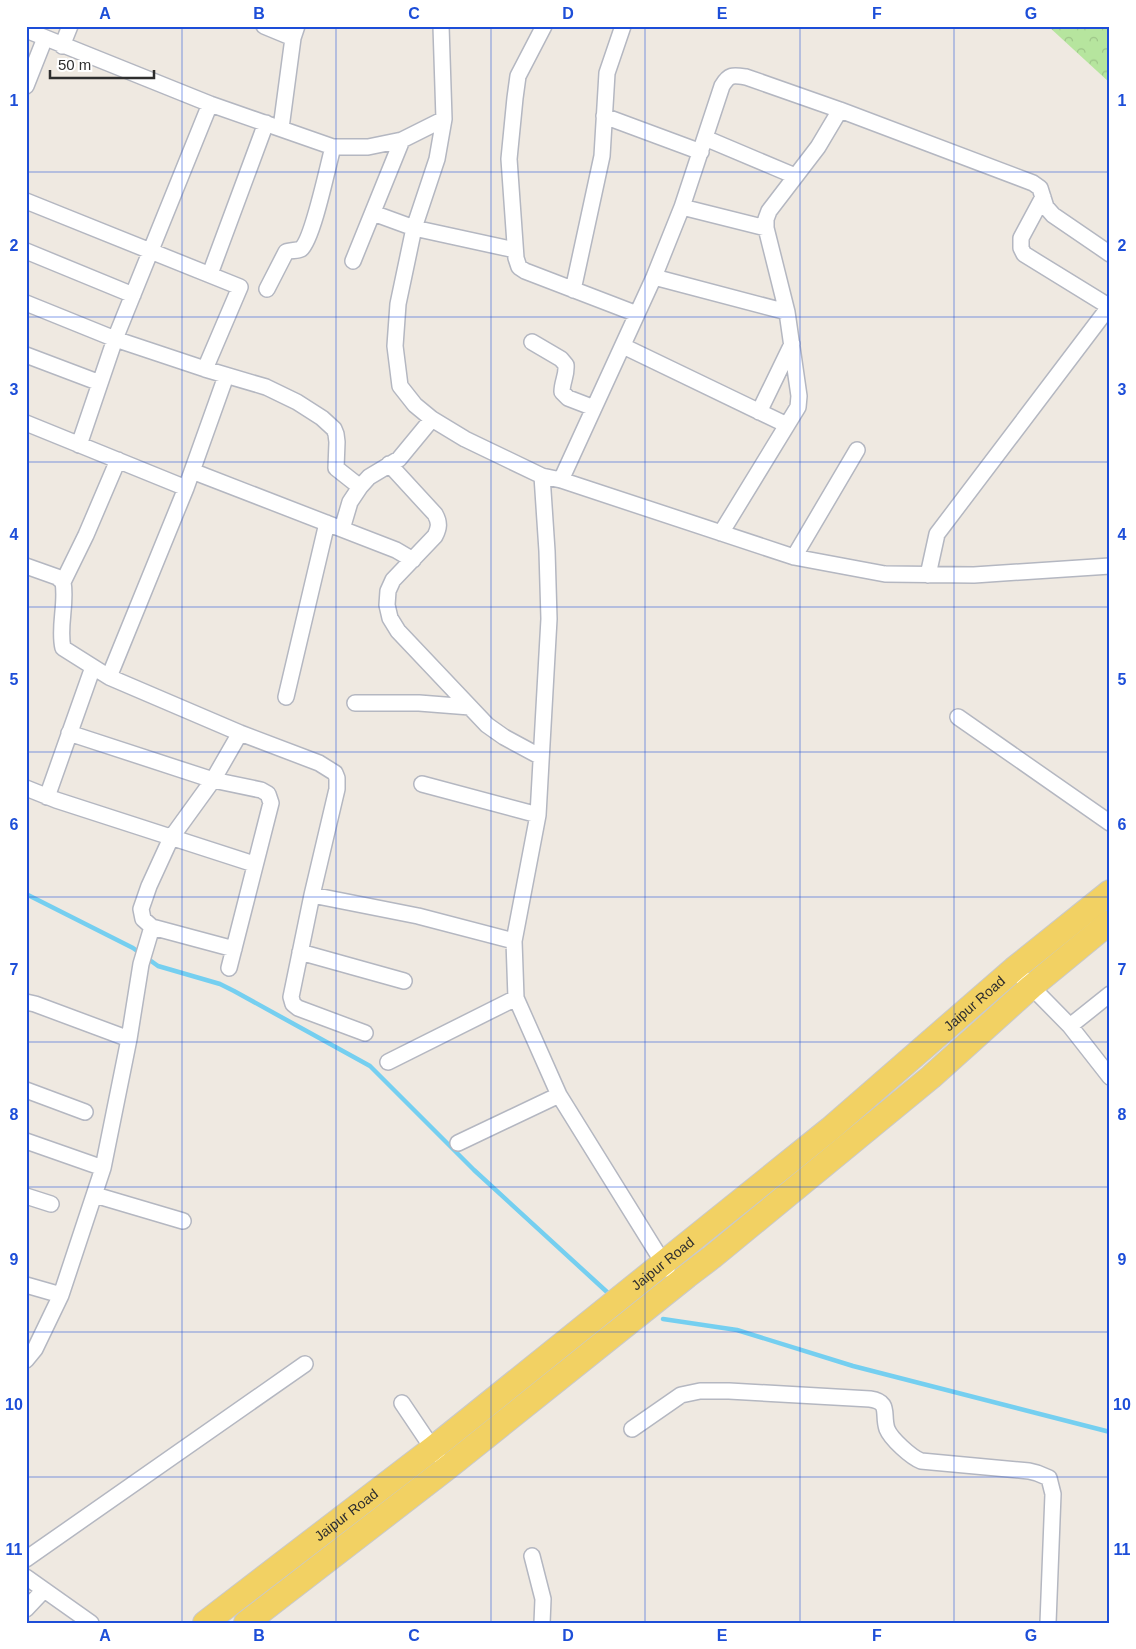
<svg xmlns="http://www.w3.org/2000/svg" width="1136" height="1649" font-family="Helvetica,sans-serif">
	<defs>
		<pattern id="forest-crowns" width="20" height="18" patternUnits="userSpaceOnUse" patternTransform="scale(1.25)"><rect width="20" height="18" fill="#b6e59e"/><path d="M2 6a3 3 0 1 1 6 0M12 15a3 3 0 1 1 6 0" fill="none" stroke="#9dc588"/></pattern>
	</defs>
	<rect width="100%" height="100%" fill="#efe9e1"/>
	<path fill="url(#forest-crowns)" d="M1048 26H1110V83Z"/>
	<g fill="none" stroke-linecap="round" stroke-linejoin="round">
		<path stroke="#75cff0" stroke-width="4.5" d="M26 894 133 948 158 966 220 984 234 991 370 1066 474 1170 607 1292
			M663 1319 737 1330 853 1366 1110 1432"/>
		<g stroke="#b4b7c1" stroke-width="18">
			<path id="street" d="M264 26 293 38
				M441 26 444 119 437 159 414 228 398 304 395 346 400 386 415 405 432 419 465 439 542 476 561 480 794 557 885 574 974 575 1110 566
				M544 26 518 76 515 98 509 159 516 258 519 267 525 271 637 314
				M26 30 210 104 333 147H368L402 140 444 119
				M62 46 70 26
				M26 86 45 38
				M604 116 701 152
				M281 128 293 38 297 26
				M705 138 795 176
				M1043 197 1021 238V248L1024 254 1110 307
				M26 201 240 287 205 369
				M682 207 766 228
				M373 213 414 228 515 250
				M26 251 133 295
				M353 261 402 140
				M210 274 266 123
				M654 277 787 312
				M267 289 286 252C290 250 297 251 301 249 313 239 328 165 333 147
				M573 290 602 156 607 73 623 26
				M26 303 115 339 205 369 266 387 297 402 322 418 334 429 336 434 337 442 336 468 360 487
				M532 342 561 359 566 365C567 375 562 382 562 392L568 398 594 408
				M623 346 787 425
				M26 355 100 383
				M759 412 792 344
				M26 423 186 488
				M79 445 115 339 210 104
				M389 464 435 514C440 523 439 528 435 536L393 580 388 591 387 605 390 618 398 631 487 725 504 737 541 757
				M192 471 396 550 413 560
				M542 476 547 551 549 619 538 815 514 941 516 998 559 1095 667 1269
				M561 480 654 277 682 207 722 86C729 74 733 75 746 77L840 110 1033 183 1040 188 1046 207 1053 215 1110 254
				M342 529 350 502 360 487 369 477 399 459 432 419
				M721 533 798 407 799 396 787 312 766 228V219L769 211 818 147 840 110
				M794 557 857 450
				M26 566 57 577 63 582C67 604 58 627 63 648L109 677 240 733 319 763 335 773 337 778V789L312 895 291 997 293 1004 298 1008 365 1033
				M928 575 937 534 1109 307
				M63 582 86 535 118 460
				M109 677 186 488 226 376
				M286 697 327 523
				M355 703H419L470 707
				M958 717 1110 823
				M69 733 213 780 261 790 268 794 271 803 229 968
				M422 784 538 815
				M26 788 56 800 254 864
				M47 797 93 667
				M312 895 418 916 514 941
				M234 949 152 927 143 919 141 909 149 886 171 838 213 780 240 733
				M300 952 404 981
				M1014 969 1070 1026 1110 1077
				M26 1002 35 1004 129 1039
				M1070 1026 1110 994
				M388 1062 516 998
				M26 1090 85 1112
				M26 1141 103 1168 61 1295 35 1349 26 1360
				M458 1143 559 1095
				M103 1168 129 1039 141 964 152 927
				M95 1195 183 1221
				M26 1196 51 1204
				M26 1285 61 1295
				M402 1403 437 1455
				M632 1429 681 1395 700 1391H729L870 1399C891 1402 882 1414 887 1429 891 1439 911 1457 921 1461L1029 1471 1037 1473 1049 1478 1053 1494 1048 1623
				M532 1556 543 1599 542 1623
				M26 1559 305 1364
				M26 1577 91 1623
				M26 1609 43 1591"/>
		</g>
		<g stroke="#c9c9c9" stroke-width="26">
			<g id="primary">
				<path id="s1" d="M205 1623 432 1449 830 1129 1014 969 1110 892"/>
				<path d="M246 1623 447 1468 687 1276 712 1257 931 1077 1031 987 1110 922"/>
			</g>
		</g>
		<use href="#street" stroke="#fff" stroke-width="15"/>
		<use href="#primary" stroke="#f2d163" stroke-width="24"/>
	</g>
	<path fill="none" stroke="#1d4ed8" stroke-width="1" stroke-opacity="0.55" d="M182 26V1623M336 26V1623M491 26V1623M645 26V1623M800 26V1623M954 26V1623M26 172H1110M26 317H1110M26 462H1110M26 607H1110M26 752H1110M26 897H1110M26 1042H1110M26 1187H1110M26 1332H1110M26 1477H1110"/>
	<g text-anchor="middle" stroke-width="4" stroke-linejoin="round" paint-order="stroke">
		<g font-size="14" fill="#2e2e2e" stroke="#fff">
			<text dy="5" stroke="none"><textPath href="#s1" startOffset="988">Jaipur Road</textPath></text>
			<text dy="5" stroke="none"><textPath href="#s1" startOffset="582">Jaipur Road</textPath></text>
			<text dy="5" stroke="none"><textPath href="#s1" startOffset="178">Jaipur Road</textPath></text>
		</g>
	</g>
	<rect width="1136" height="1649" fill="none" stroke="#ffffff" stroke-width="55"/>
	<path d="M50 70v8h104v-8" fill="none" stroke="#2e2e2e" stroke-width="2.5"/>
	<text x="58" y="70" font-size="15" fill="#2e2e2e" stroke="#ffffff" stroke-width="4" paint-order="stroke">50 m</text>
	<rect x="28" y="28" width="1080" height="1594" fill="none" stroke="#1d4ed8" stroke-width="2"/>
	<g font-size="16" text-anchor="middle" font-weight="bold" fill="#1d4ed8">
		<text x="105" y="19">A</text>
		<text x="259" y="19">B</text>
		<text x="414" y="19">C</text>
		<text x="568" y="19">D</text>
		<text x="722" y="19">E</text>
		<text x="877" y="19">F</text>
		<text x="1031" y="19">G</text>
		<text x="14" y="106">1</text>
		<text x="1122" y="106">1</text>
		<text x="14" y="251">2</text>
		<text x="1122" y="251">2</text>
		<text x="14" y="395">3</text>
		<text x="1122" y="395">3</text>
		<text x="14" y="540">4</text>
		<text x="1122" y="540">4</text>
		<text x="14" y="685">5</text>
		<text x="1122" y="685">5</text>
		<text x="14" y="830">6</text>
		<text x="1122" y="830">6</text>
		<text x="14" y="975">7</text>
		<text x="1122" y="975">7</text>
		<text x="14" y="1120">8</text>
		<text x="1122" y="1120">8</text>
		<text x="14" y="1265">9</text>
		<text x="1122" y="1265">9</text>
		<text x="14" y="1410">10</text>
		<text x="1122" y="1410">10</text>
		<text x="14" y="1555">11</text>
		<text x="1122" y="1555">11</text>
		<text x="105" y="1641">A</text>
		<text x="259" y="1641">B</text>
		<text x="414" y="1641">C</text>
		<text x="568" y="1641">D</text>
		<text x="722" y="1641">E</text>
		<text x="877" y="1641">F</text>
		<text x="1031" y="1641">G</text>
	</g>
</svg>
